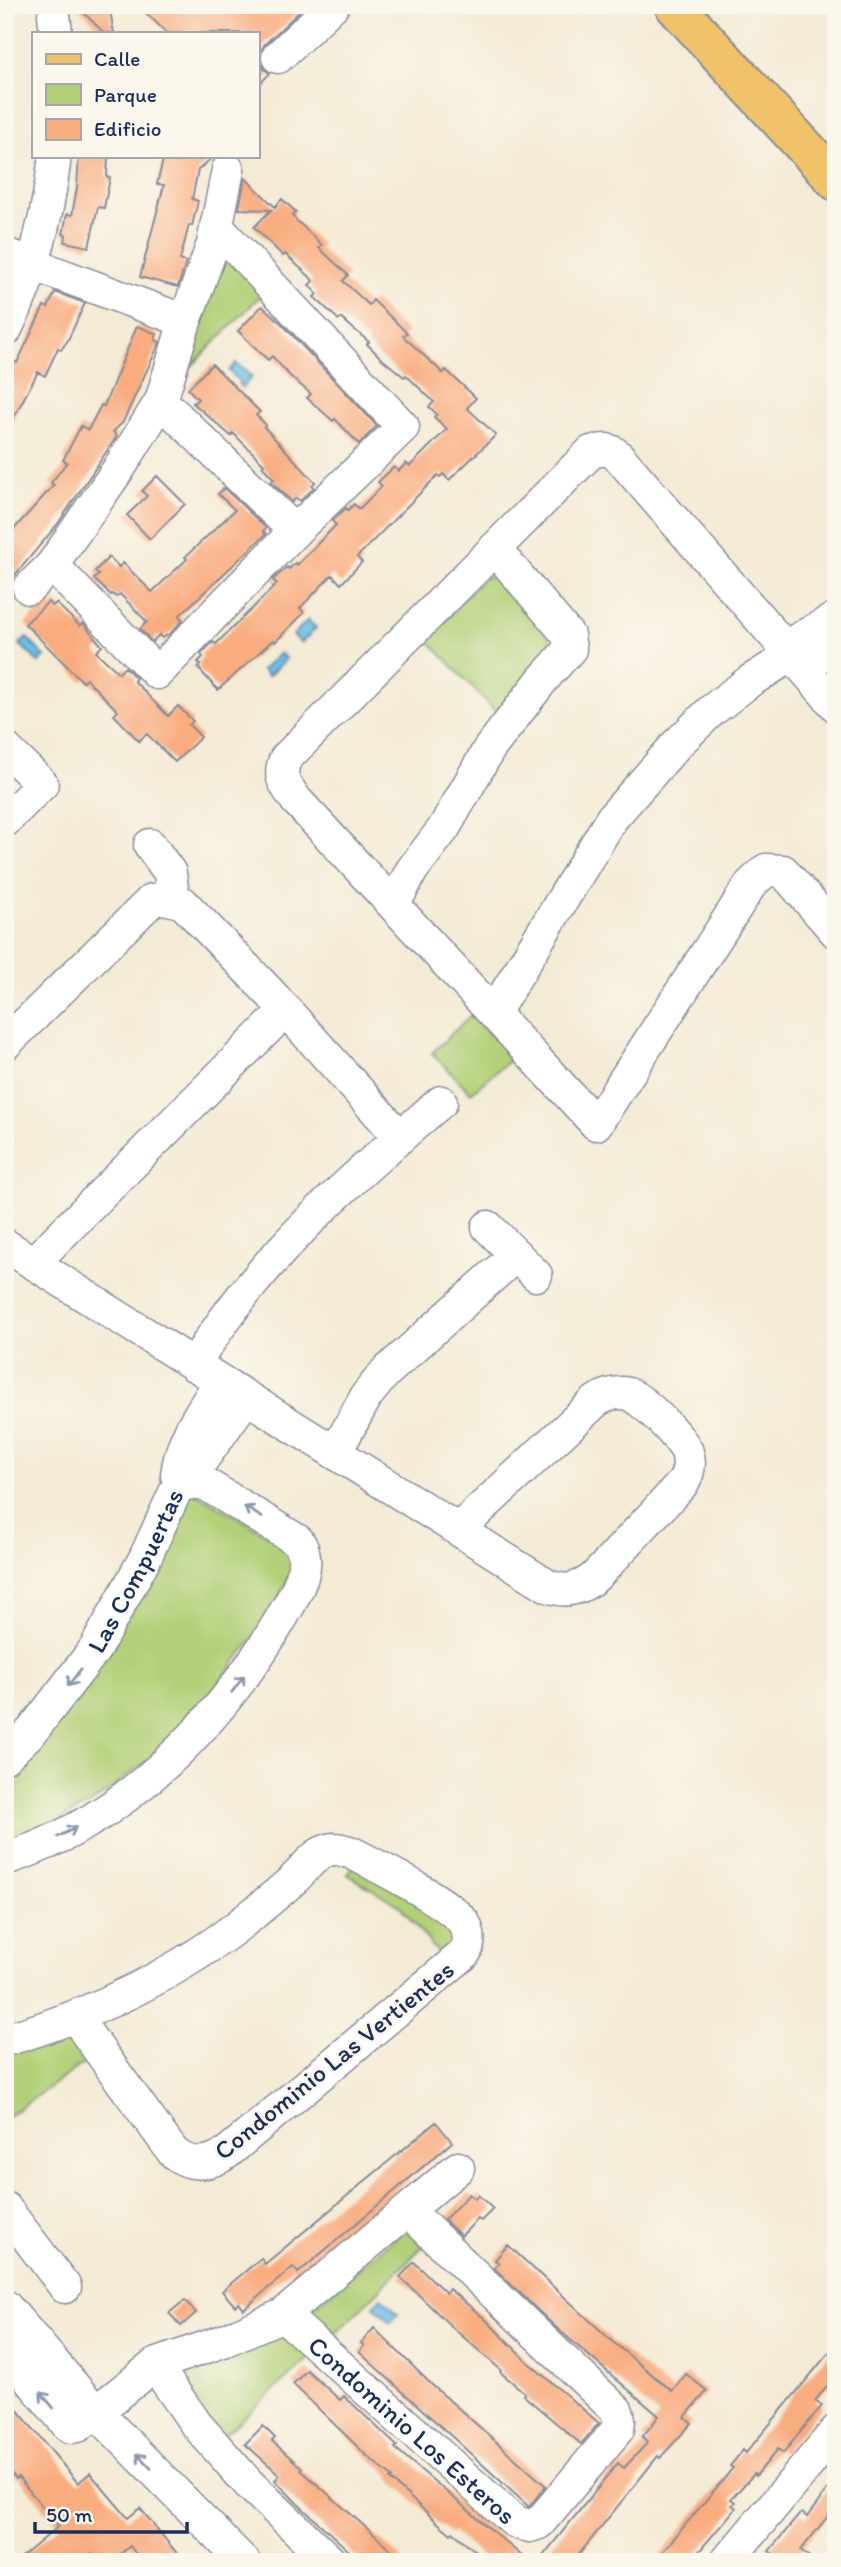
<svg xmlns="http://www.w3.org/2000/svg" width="841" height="2567" font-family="Itim,sans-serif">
	<rect width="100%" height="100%" fill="#fbf7ec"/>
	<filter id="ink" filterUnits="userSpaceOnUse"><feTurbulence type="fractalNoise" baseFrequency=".0143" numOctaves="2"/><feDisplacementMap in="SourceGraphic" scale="14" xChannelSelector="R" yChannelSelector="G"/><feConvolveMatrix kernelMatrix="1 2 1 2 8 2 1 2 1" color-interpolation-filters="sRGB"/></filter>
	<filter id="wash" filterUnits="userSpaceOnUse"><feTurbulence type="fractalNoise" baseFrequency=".00686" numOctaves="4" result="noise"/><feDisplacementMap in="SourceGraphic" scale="28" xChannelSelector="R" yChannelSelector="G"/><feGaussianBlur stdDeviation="1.57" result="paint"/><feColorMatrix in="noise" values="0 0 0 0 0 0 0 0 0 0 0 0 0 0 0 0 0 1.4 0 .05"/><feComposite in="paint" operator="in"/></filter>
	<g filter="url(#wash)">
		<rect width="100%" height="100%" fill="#f4ebd5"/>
		<path fill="#b1d077" stroke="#66806a" stroke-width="2" d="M228 246 265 291 182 376Z
			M499 575 550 633 549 648 496 712 426 638 483 578Z
			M472 1014 497 1040 529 1043 471 1093 432 1053Z
			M192 1491 289 1547 295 1566 271 1615 177 1738 91 1804 5 1847V1771Z
			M354 1865 451 1922 456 1946 443 1959 400 1906 347 1874Z
			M69 2030 94 2056 5 2118V2044Z
			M406 2228 424 2245 328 2341 303 2316Z
			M283 2323 315 2353 219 2440 172 2374Z"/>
		<path fill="#69c1e6" stroke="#4278a2" stroke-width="2" d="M236 363 252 377 242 388 238 384 240 382 229 371Z
			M308 620 316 628 301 643 293 635Z
			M27 638 45 657 39 663 20 644Z
			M280 653 286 659 268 676 262 670Z
			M381 2297 398 2313 391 2322 374 2306Z"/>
		<g id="blocks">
			<path fill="#f9ac7e" d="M76 5H109L114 33H104Z
				M138 5H293L299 12 265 44 261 51 260 62 264 69 270 73 257 87V33H167Z
				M79 156H108L107 177 110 178 104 208 98 207 89 247 65 242 66 235 63 234 67 214 72 215 77 188Z
				M164 156H214L198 170 192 199 198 201 192 226 189 225 180 260 186 262 178 287 140 277 164 185 157 184Z
				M245 178 275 207 282 199 296 212 292 216 322 245 319 248 348 275 343 281 369 305 373 300 407 333 403 336 443 373 446 370 476 398 467 408 496 435 449 480 443 474 440 477 438 475 357 557 362 562 341 584 332 575 300 608 304 613 275 642 273 640 218 690 198 668 201 665 198 662 203 657 201 654 213 642 216 644 277 584 273 580 287 567 289 569 295 563 297 565 336 525 332 521 346 508 348 510 354 504 359 509 382 486 378 482 394 467 399 471 406 463 410 466 447 429 434 417 437 414 429 407 434 402 406 375 404 377 382 359 367 344 369 342 341 318 339 320 314 297 317 294 309 285 313 281 309 276 285 254 283 256 254 227 271 210 239 209Z
				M55 292 85 303 68 340 61 350 58 348 45 376 38 372 5 434V376L13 361 17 363 44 306 48 308Z
				M262 306 281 323 377 426 359 444 335 419 333 421 307 398 311 394 290 376 272 356 268 360 238 331Z
				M137 326 157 334 155 340 160 342 123 422 113 432 117 436 57 525 5 587V539L54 485 51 483 67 462 63 460 81 426 88 430 101 405 104 406Z
				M212 364 260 412 256 415 266 425 264 427 315 482 312 486 314 488 300 501 296 498 292 502 286 496 271 482 274 479 262 466 264 464 233 433 231 436 193 403 198 399 188 389Z
				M157 476 185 504 150 539 127 515 147 496 142 491Z
				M224 488 266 528 263 531 266 534 179 616 183 620 171 633 162 638 159 635 152 642 140 629 147 622 120 594 116 597 112 594 111 595 94 579 99 575 95 571 109 557 119 567 123 563 152 592 187 559 185 557 235 510 218 494Z
				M48 602 52 606 56 603 80 626 83 623 102 646 96 652 119 673 125 667 136 678 134 681 168 716 178 706 193 721 189 725 201 737 175 762 147 734 139 741 114 715 118 711 86 679 83 682 25 624Z
				M436 2122 452 2142 298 2273 293 2267 244 2309 239 2303 235 2306 222 2291 261 2258 265 2264Z
				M469 2194 475 2199 478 2195 493 2209 481 2221 478 2219 461 2236 444 2220Z
				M508 2245 613 2342 672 2391 686 2374 707 2391 685 2417 692 2423 660 2458 658 2456 573 2562H538L618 2463 624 2468 648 2442 642 2437 659 2416 552 2324 494 2268 499 2263 495 2260Z
				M414 2262 446 2293 449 2289 484 2318 530 2364 599 2423 581 2444 523 2395 525 2393 500 2372 501 2370 453 2328 400 2277Z
				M185 2300 196 2313 181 2326 169 2313Z
				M374 2328 431 2384 546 2486 529 2507 359 2352 364 2346 361 2343Z
				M836 2344V2375L815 2401 822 2406 783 2453 778 2449 756 2476 754 2474 731 2499 735 2502 732 2505 736 2508 690 2562H654L733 2468 730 2466 743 2450 746 2453Z
				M307 2370 340 2400 344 2396 397 2446 395 2448 529 2562H488L453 2532 451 2534 438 2523 390 2479 392 2477 366 2455 293 2384Z
				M5 2395 78 2483 90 2473 128 2518 140 2508 184 2562H142L130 2546 111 2562H97L91 2554 82 2562H16L59 2526 18 2477 16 2479 5 2466Z
				M263 2426 275 2438 272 2441 302 2468 301 2470 405 2562H361L297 2503 275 2480 280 2475 245 2444Z
				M836 2478V2506L801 2550 815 2562H783L769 2551 799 2515 802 2513 807 2517Z"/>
		</g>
	</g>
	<g filter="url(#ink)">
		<use href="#blocks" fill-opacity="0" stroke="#888d9a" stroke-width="2"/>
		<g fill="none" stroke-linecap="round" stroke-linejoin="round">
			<g stroke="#888d9a" stroke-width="35">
				<g id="minor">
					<path d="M54 15 56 33"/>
					<path d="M278 57 333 5"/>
					<path d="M5 254 185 321"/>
					<path d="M5 331C33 277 48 216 55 156"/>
					<path d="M161 401 295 531"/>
					<path d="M52 565 157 673 295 531 403 427 216 226"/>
					<path d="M29 588 52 565 120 467 161 401 185 321 213 244 228 170"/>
					<path d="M785 647 836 618"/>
					<path d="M801 666 836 647"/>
					<path d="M836 706 619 457C610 448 603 449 591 452L286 758C277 776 285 784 296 800L596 1124 751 884 766 870 783 871 836 932"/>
					<path d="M5 748 42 784 5 821"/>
					<path d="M150 845 170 873 172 888 165 898"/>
					<path d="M394 904 412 870 444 828 489 749 543 679 570 649 568 635 495 549"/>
					<path d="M495 1011 612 818 677 744 711 711 750 681 792 655"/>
					<path d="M5 1044 152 900 165 898 183 903 272 995 400 1137"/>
					<path d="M488 1227 536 1275"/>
					<path d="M5 1245C185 1360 366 1473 548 1586 566 1593 581 1589 596 1576L682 1484C688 1475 691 1464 687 1452 682 1439 642 1398 628 1394 616 1391 606 1395 596 1401L458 1530"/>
					<path d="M33 1263 286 1010"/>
					<path d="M194 1365C257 1261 349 1180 441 1102"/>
					<path d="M220 1382C201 1412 181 1438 177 1475L185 1484 246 1398"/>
					<path d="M335 1453 367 1395 385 1373 516 1255"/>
					<path id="s1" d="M5 1757 32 1731 95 1649 145 1558 176 1490 182 1485 190 1483 207 1485 298 1541C315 1565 294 1596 281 1619 219 1723 125 1822 5 1859"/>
					<path d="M5 2040C93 2015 182 1972 253 1914 267 1902 281 1891 294 1879 304 1870 313 1855 326 1851 335 1847 343 1850 352 1853 377 1866 449 1902 464 1923 470 1933 470 1945 464 1954L228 2152C210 2165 190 2167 173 2152L85 2031 79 2016"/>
					<path d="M5 2208 65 2287"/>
					<path d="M5 2306 95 2411 244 2562"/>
					<path id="s2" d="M283 2315 515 2522 530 2526 539 2523 618 2429 619 2420 617 2411 408 2211"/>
					<path d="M5 2349 67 2424 71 2427 78 2426 155 2365 223 2341 283 2315 458 2168"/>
					<path d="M155 2365 196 2424 249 2484 331 2562"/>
					<path d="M726 2562 836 2431"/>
				</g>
			</g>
			<g stroke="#888d9a" stroke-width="42">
				<path id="major" d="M674 5 836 181"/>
			</g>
			<use href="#minor" stroke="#fff" stroke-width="32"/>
			<use href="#major" stroke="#f1c369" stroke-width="38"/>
		</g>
		<defs><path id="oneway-shaft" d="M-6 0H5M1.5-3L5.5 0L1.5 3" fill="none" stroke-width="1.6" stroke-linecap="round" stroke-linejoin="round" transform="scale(1.75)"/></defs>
		<g stroke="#8d97ae">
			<use href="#oneway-shaft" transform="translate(253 1512) rotate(-149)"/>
			<use href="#oneway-shaft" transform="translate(74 1678) rotate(127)"/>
			<use href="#oneway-shaft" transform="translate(238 1684) rotate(-53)"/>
			<use href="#oneway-shaft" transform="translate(67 1832) rotate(-28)"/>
			<use href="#oneway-shaft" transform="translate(47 2400) rotate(-130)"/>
			<use href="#oneway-shaft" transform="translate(144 2461) rotate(-134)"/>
		</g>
	</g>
	<g text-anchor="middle" stroke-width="6" stroke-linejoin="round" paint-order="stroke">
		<g font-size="26" fill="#1b2f5e" stroke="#fbf7ec">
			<text dy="9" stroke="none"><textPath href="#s1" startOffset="229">Las Compuertas</textPath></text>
			<text transform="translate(334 2060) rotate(-39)" y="9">Condominio Las Vertientes</text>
			<text dy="9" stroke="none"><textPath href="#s2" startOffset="173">Condominio Los Esteros</textPath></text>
		</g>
	</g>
	<rect width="841" height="2567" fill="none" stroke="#fbf7ec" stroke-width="28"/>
	<rect x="32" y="32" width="228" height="126" fill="#fbf7ec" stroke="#a1a7b3" stroke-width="2"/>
	<rect x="46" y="54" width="35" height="10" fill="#f1c369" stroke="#a1a7b3" stroke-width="2"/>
	<text x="94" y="66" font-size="21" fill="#1b2f5e">Calle</text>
	<rect x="46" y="84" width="35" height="21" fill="#b1d077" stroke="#a1a7b3" stroke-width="2"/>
	<text x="94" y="102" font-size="21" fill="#1b2f5e">Parque</text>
	<rect x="46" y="119" width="35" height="21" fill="#f9ac7e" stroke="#a1a7b3" stroke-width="2"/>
	<text x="94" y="136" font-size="21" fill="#1b2f5e">Edificio</text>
	<path d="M35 2522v10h152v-10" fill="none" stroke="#1b2f5e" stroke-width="3.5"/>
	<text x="46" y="2522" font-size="21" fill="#1b2f5e" stroke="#fbf7ec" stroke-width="5" paint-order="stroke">50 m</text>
</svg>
